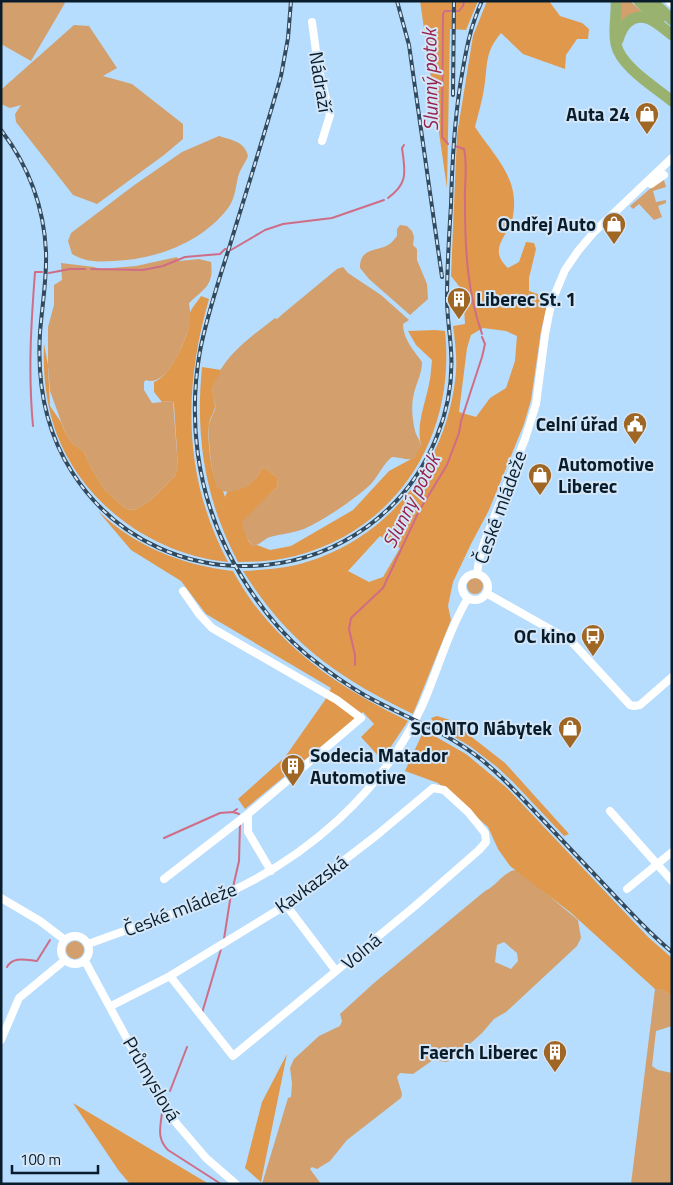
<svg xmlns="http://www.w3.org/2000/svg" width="673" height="1185" font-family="'Titillium Web',sans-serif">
	<rect width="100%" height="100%" fill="#b6dcfe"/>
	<path fill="#d39f6c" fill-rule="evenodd" d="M1 1H62L65 3 31 61 1 44Z
		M620 1H630L642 12 621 25Z
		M74 25 89 26 117 68 103 76 132 84 183 124V139L164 155 97 204 73 195 16 122 15 114 21 105 10 108 1 104V90L3 88Z
		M219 136C232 140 245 142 248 156 245 164 240 169 238 177 235 190 235 201 225 212 198 244 153 260 113 261 97 262 86 262 72 254L68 241 71 233 133 186 182 152Z
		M664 180 666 187 653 191 656 202 666 200V203L658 206 662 217 654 220 639 204 633 209 630 206 658 182Z
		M400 225 407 226 412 231 414 237 413 245 417 249V260L427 284 428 299 410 315 369 279 360 268C360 247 376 252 388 245 392 243 394 239 397 236V229Z
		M177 257 179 261 199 259 211 262C214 285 205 288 189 303 190 310 191 317 190 323 186 339 168 388 146 380L144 382V390L152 403 173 401 178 467 175 476 151 500 135 510 126 509 104 489 90 466 84 452 72 443 66 435 50 391 48 365V327L54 305V285L62 280 61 263 94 267 100 269 136 266Z
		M343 267 348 273 381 295 409 320 403 324C403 339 414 351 422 362 422 375 415 385 413 398 411 409 413 424 416 434 418 438 420 441 421 445 414 466 409 458 392 457 383 464 379 475 371 484 355 499 324 520 304 529 293 533 281 534 270 537 264 539 260 545 253 546L243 533 241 521 277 487 278 478 265 468 261 469C256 485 234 498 218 489 211 473 208 442 209 425 210 419 213 415 215 410 217 401 210 394 213 385 224 355 251 337 275 318L277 319 285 312 337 269Z
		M467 586a8 8 0 1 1 16 0a8 8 0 1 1-16 0Z
		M514 870 519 871 578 920 581 938 577 946 506 1012 494 1019 482 1033 452 1060 446 1062 433 1060 413 1074 400 1073 397 1077 402 1094 401 1098 347 1140 330 1161 317 1169 312 1167 310 1169 321 1184H262L288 1098 291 1097 292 1083 290 1068 294 1059 319 1036 340 1026 342 1021 340 1014 374 983 485 891C497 885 502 874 514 870ZM504 942 517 953 518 961 511 969 495 962 497 945Z
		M66 950a9 9 0 1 1 18 0a9 9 0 1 1-18 0Z
		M655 989H660L672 996V1026L656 1031 652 1066 658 1070 672 1073V1184H631Z"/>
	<path fill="#e0984c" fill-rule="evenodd" d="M420 1H478L466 30 450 29 447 188Z
		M487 1H549L560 16 582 23 589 29 588 39H577L566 55 565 69 523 54 501 33C484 53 488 65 484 89 482 102 478 114 475 127 494 156 520 178 513 216 510 235 486 248 508 268L519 262 526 242 534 243 536 249 529 278V291L546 297V310L541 331 531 400 524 424 489 510 471 544 453 582 448 606 451 620 413 714C338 678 288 643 243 571 261 570 279 569 296 565 387 542 448 464 456 372 457 357 455 341 453 326L465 324 463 291 451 276 457 135 473 36ZM483 328 506 331 517 336 515 361 506 388 490 398 476 417 459 412 467 348 471 335ZM380 536 400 548 383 577 369 582 348 571Z
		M201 296 209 299C183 389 183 477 228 562 147 554 72 496 51 416 45 392 43 369 44 344L48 365 50 406 61 422 66 435 72 443 84 452 90 466 104 489 126 509 135 510 151 500 175 476 178 467 174 405 173 401 162 402 154 392V382C171 376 188 337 190 321 190 320 190 314 190 313 192 307 198 301 201 296Z
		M435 330 445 331C456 435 399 529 295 556 276 561 257 562 238 562 205 500 195 437 202 367L221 370C219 375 216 379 214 383 210 392 215 398 215 406 215 412 210 417 209 424 207 441 211 473 218 488L223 491 225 497 227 492C241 491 256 484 261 469L265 468 278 478 277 487 242 521C243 531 246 539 253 546L257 545 270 550 291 546 353 510 389 471 415 457 421 445C416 424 425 405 429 384 431 376 431 368 432 360L416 345 408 331Z
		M98 511C136 547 182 565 233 571 239 582 246 593 253 603 296 659 346 691 408 721L382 760 361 737 374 724 363 712 245 809 238 799 285 757 325 700 331 688 206 614 181 581 131 550Z
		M437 716 450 720 505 763 569 834 564 836 513 782 497 767 471 747 435 725 431 718Z
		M424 730 466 754 507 788 648 937 672 958V996L660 989H655L570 912 510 866 498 849 488 827 438 783 405 771Z
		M287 1054 261 1182 245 1168 262 1102Z
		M73 1103 209 1184H130L119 1171Z"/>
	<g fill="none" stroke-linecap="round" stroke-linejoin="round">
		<path stroke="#cf6d86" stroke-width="2" d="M448 144 442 137 443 14 445 11H459L463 6 464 1
			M455 146 464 149C468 167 464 185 465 203 465 247 467 292 482 334
			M388 198C409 183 405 171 402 148L404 145
			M91 269 143 270 163 266 185 257 220 254 225 249 231 250 265 230 283 224 332 218 384 200
			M49 273 70 269H85
			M33 426C28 372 31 325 35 272H42
			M355 665V655L349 629 351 618 383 588 419 511 447 465 459 433 461 421 482 357 485 344 482 337
			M237 809 233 812 239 814
			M164 838 220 813 233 812
			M233 887 239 861 240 824
			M224 939 231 894
			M7 967C13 956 26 960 37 961L50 940
			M202 1013 221 949
			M170 1091 187 1047
			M162 1113C160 1128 157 1139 168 1150L221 1184"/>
		<path stroke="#fff" stroke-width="8" d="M669 1 672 4
			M312 22 318 66 330 115 322 141
			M651 184 664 175
			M477 574 479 560 484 543 525 439 536 404 545 335 549 314 552 301 565 270 578 251 594 232 672 158
			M462 587a13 13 0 1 1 26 0a13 13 0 1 1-26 0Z
			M183 591 199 614 212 628 337 700 361 718 248 814
			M486 593 571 641 630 705 634 706 640 705 672 677
			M610 811 672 881
			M164 879 248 814V832L271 871
			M627 889 672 852
			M1 898 40 921 65 940
			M286 905 336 971
			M61 950a14 14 0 1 1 28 0a14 14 0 1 1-28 0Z
			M88 944 219 897C306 859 382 793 422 706 438 670 448 631 468 598
			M85 961 161 1102 177 1124 206 1158 236 1184
			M111 1006 170 976 286 905 377 835 433 788 444 790 468 812 485 833 486 842 479 850 415 906 233 1056 170 976
			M1 1040 19 998 65 960"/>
		<path stroke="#9ab270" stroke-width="11" d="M616 1C617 15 613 30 616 44 620 66 655 87 672 101
			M639 1 659 21
			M652 1 672 20
			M618 40C620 33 622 28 627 23 643 8 659 25 672 35"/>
		<g stroke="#324a5d" stroke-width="4">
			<path id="rail" d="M291 1 288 38 281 76C265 133 247 189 230 245 219 280 207 315 200 351 188 419 197 489 227 550 247 590 274 627 307 655 326 670 345 684 366 696 405 717 447 732 482 760 503 777 522 798 541 818 565 843 589 869 613 894 632 914 650 934 672 952
				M397 1 409 45 442 277
				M453 95 454 1
				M1 130C28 165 44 207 46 252 47 279 42 306 40 333 37 382 45 430 72 472 162 613 376 591 437 436 448 409 453 379 451 350 450 333 447 316 447 299 447 268 449 236 451 205 452 165 454 126 460 86 465 56 469 29 482 1"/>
		</g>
		<use href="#rail" stroke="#d4e7f8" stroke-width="2" stroke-dasharray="5.5" stroke-linecap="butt"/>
	</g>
	<defs>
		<g id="shop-pin" transform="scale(1.25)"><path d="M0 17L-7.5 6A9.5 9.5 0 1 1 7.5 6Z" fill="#9f6624" stroke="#d4e7f8"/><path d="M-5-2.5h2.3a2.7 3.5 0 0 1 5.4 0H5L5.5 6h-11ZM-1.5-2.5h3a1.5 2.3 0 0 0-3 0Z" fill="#fff"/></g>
		<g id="building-pin" transform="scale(1.25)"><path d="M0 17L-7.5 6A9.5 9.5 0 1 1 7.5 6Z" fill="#9f6624" stroke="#d4e7f8"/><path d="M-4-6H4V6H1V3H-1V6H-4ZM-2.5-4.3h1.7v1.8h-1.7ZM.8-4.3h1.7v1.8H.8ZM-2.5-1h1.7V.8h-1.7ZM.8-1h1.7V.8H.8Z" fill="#fff"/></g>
		<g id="civic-pin" transform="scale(1.25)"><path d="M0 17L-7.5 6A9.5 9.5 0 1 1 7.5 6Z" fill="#9f6624" stroke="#d4e7f8"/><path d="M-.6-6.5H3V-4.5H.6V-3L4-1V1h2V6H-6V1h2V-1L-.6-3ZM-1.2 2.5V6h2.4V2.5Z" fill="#fff"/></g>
		<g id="bus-pin" transform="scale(1.25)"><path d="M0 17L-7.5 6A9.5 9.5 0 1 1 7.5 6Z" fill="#9f6624" stroke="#d4e7f8"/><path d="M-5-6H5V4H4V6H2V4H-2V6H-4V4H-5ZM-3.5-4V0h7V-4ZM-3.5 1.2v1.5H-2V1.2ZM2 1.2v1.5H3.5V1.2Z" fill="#fff"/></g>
	</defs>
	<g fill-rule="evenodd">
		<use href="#shop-pin" x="647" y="114"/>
		<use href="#shop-pin" x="614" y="224"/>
		<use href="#building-pin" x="459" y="299"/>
		<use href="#civic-pin" x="635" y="424"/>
		<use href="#shop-pin" x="540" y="475"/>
		<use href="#bus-pin" x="593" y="636"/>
		<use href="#shop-pin" x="570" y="728"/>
		<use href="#building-pin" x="293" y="766"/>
		<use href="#building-pin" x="555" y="1052"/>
	</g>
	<g text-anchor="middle" stroke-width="4" stroke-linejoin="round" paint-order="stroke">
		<g font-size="19" fill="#091c2b" stroke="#d4e7f8">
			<text transform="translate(321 82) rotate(81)" y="7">Nádraží</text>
			<text transform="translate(500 507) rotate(-70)" y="7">České mládeže</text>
			<text transform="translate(311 884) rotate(-36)" y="7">Kavkazská</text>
			<text transform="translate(180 909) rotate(-21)" y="7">České mládeže</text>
			<text transform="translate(361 951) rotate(-40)" y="7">Volná</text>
			<text transform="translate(152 1079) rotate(60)" y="7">Průmyslová</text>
		</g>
		<g font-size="19" font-weight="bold" fill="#091c2b" stroke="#d4e7f8" text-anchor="end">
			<text x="630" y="121">Auta 24</text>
			<text x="596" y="231">Ondřej Auto</text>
			<text x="476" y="306" text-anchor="start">Liberec St. 1</text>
			<text x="618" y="431">Celní úřad</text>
			<text x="558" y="471" text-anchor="start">Automotive<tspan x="558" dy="22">Liberec</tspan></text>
			<text x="576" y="643">OC kino</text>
			<text x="552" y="735">SCONTO Nábytek</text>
			<text x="310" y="762" text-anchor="start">Sodecia Matador<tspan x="310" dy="22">Automotive</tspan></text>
			<text x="538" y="1059">Faerch Liberec</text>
		</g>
		<g font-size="20" font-style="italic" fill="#97214a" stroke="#d4e7f8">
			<text transform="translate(430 80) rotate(-91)" y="7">Slunný potok</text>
			<text transform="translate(411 501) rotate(-63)" y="7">Slunný potok</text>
		</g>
	</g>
	<rect width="673" height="1185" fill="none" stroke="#091c2b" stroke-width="5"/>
	<path d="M12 1165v8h86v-8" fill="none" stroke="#091c2b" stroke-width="2.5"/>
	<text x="20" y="1165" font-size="15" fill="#091c2b" stroke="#d4e7f8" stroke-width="4" paint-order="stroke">100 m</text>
</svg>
